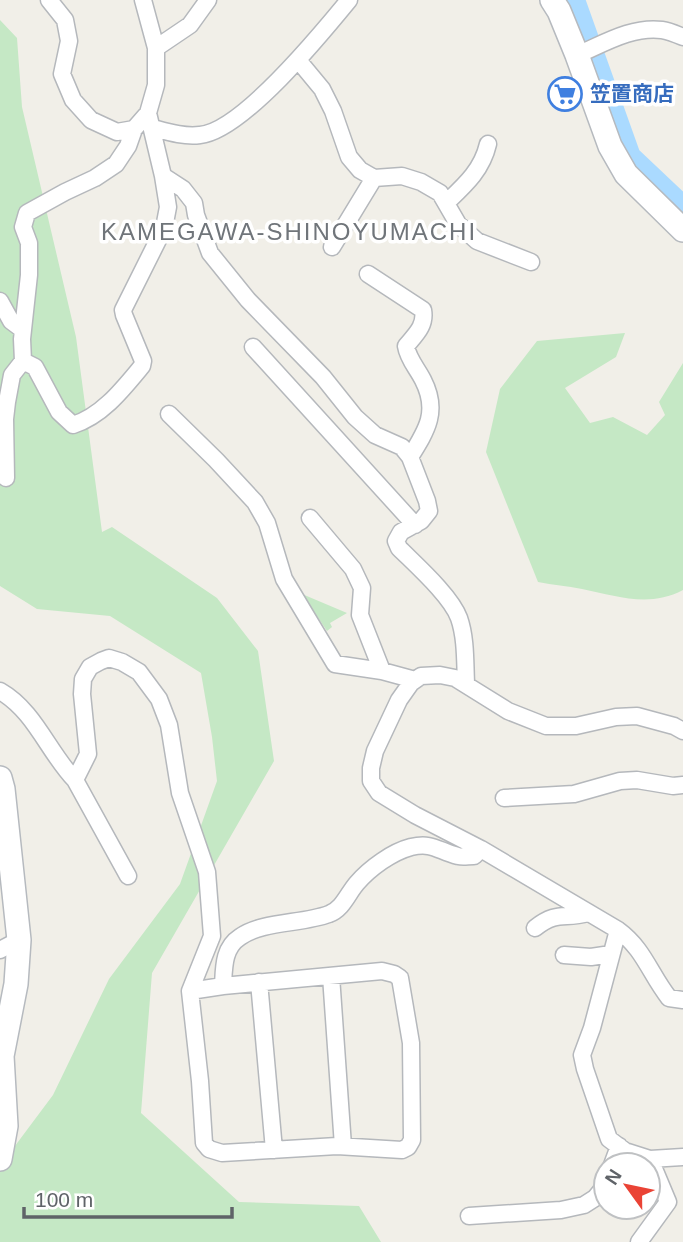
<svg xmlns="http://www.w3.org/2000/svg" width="683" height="1242" font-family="Helvetica,'Noto Sans JP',sans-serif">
	<rect width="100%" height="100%" fill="#f1efe8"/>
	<path fill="#c5e8c5" d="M0 20 17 38 22 107 76 337 102 532 112 527 217 598 258 651 274 761 152 973 141 1113 239 1202 359 1206 381 1242H0V1166L53 1095 109 979 180 884 217 781 212 737 201 673 110 616 37 609 0 586Z
		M625 333 616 357 565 388 590 423 613 417 647 435 665 415 659 402 683 363V590C649 608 617 596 582 589 567 586 553 585 538 582L486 452 500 389 537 341Z
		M302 594 347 613 330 623 332 627 327 631Z"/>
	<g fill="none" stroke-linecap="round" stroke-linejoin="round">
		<path stroke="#aadaff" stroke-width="24" d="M573 0 629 157 683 208"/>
		<g stroke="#b5b8bc" stroke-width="19">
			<path id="street" d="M49 0 65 20 69 41 62 74 73 100 91 120 117 132 134 129 148 113 156 85V48L143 0
				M156 48 190 25 208 0
				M577 55C603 44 632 26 662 30 669 31 676 34 683 37
				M298 60 322 89 333 111 349 157 360 170 374 178 402 176 421 182 440 193 458 224 477 241 531 262
				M153 128C168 132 184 137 200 135 242 131 322 33 349 0
				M163 176 183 189 194 203 196 215 210 253 248 300 323 377 355 417 375 435 402 447 410 457 427 501 429 511 421 521 401 532 396 541 399 548C416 565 451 596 459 618 466 638 465 662 466 683
				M446 203C465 185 482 170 488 144
				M332 247 374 178
				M368 274 423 310C426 326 415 335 406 346 408 359 417 368 423 380 439 411 427 430 410 457
				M0 301 11 321 23 330
				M253 347 415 525
				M23 361 22 339 29 275V243L23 227 27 213 65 192 95 178 116 164 128 146 134 129
				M169 414 216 460 255 502 267 523 284 579 335 664 382 671 415 680
				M6 478 5 419 7 402 12 375 23 361 35 367 59 412 73 425C102 416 123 389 142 366L143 361 124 315 123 310 164 228 168 207 163 176 148 113
				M310 518 353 569 362 588 360 615 382 671
				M0 691C35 711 48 752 75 780L128 876
				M683 731 674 726 637 716 616 717 576 726H546L508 711 455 678 440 675 421 676 411 683 399 700 375 751 371 768V781L379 793 415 815 481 849 618 930C644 949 650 974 669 998L683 1000
				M75 780 88 754 82 694 83 679 90 667 101 661 109 658 122 662 139 672 159 699 169 725 180 793 207 872 212 936 190 991 200 1081 204 1143 209 1149 222 1153 337 1146 402 1150 408 1147 412 1140 411 1043 400 978 394 974 382 971 223 986 190 991
				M504 798 574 794 620 781 637 780 673 786 683 785
				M535 928C558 910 564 920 588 913
				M618 930 592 1028 582 1055 585 1069 609 1139 625 1151 650 1159 683 1157
				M0 950 19 940
				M564 955 591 957 611 954
				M331 976 343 1146
				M259 982 274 1150
				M223 986C224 968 223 948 240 937 262 921 303 924 329 914 343 909 348 893 357 883 370 868 392 852 411 847 433 842 438 851 458 856 463 857 468 856 474 856L481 849
				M612 1165 619 1146
				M469 1216 561 1210 584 1205 595 1198 604 1187 606 1182
				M639 1242 668 1202 650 1159"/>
		</g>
		<g stroke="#b6babf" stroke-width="26">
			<path id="secondary" d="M552 0 559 11 577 55 610 146 626 174 683 230
				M0 778 3 789 19 940 16 984 2 1056 6 1126 0 1159"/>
		</g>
		<use href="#street" stroke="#fff" stroke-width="16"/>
		<use href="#secondary" stroke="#fff" stroke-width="23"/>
	</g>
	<defs>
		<g id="supermarket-ring" transform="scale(1.75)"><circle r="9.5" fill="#fff" stroke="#3f7fe0" stroke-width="1.5"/><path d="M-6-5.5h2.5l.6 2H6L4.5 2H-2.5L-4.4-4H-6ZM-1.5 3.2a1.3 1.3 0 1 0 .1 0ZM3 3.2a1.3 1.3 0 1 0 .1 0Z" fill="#3f7fe0"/></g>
	</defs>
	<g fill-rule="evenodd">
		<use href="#supermarket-ring" x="565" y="94"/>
	</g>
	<g text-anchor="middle" stroke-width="7" stroke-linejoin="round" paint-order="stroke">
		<g font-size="21" font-weight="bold" fill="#366cbe" stroke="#fff" text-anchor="start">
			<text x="590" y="101">笠置商店</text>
		</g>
		<g font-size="24" letter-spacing="2" fill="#70757a" stroke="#fff">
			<text x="289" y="240">KAMEGAWA-SHINOYUMACHI</text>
		</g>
	</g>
	<g transform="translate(627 1186) rotate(303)"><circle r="33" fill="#ffffff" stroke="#bfc1c3" stroke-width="2"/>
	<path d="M0-5L12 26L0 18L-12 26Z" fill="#ea4335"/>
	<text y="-10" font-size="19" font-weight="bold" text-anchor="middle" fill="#5f6368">N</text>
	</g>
	<path d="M24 1207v10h208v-10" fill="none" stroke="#5f6368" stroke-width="3.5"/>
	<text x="35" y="1207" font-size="21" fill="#5f6368" stroke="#ffffff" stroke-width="5" paint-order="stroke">100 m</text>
</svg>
